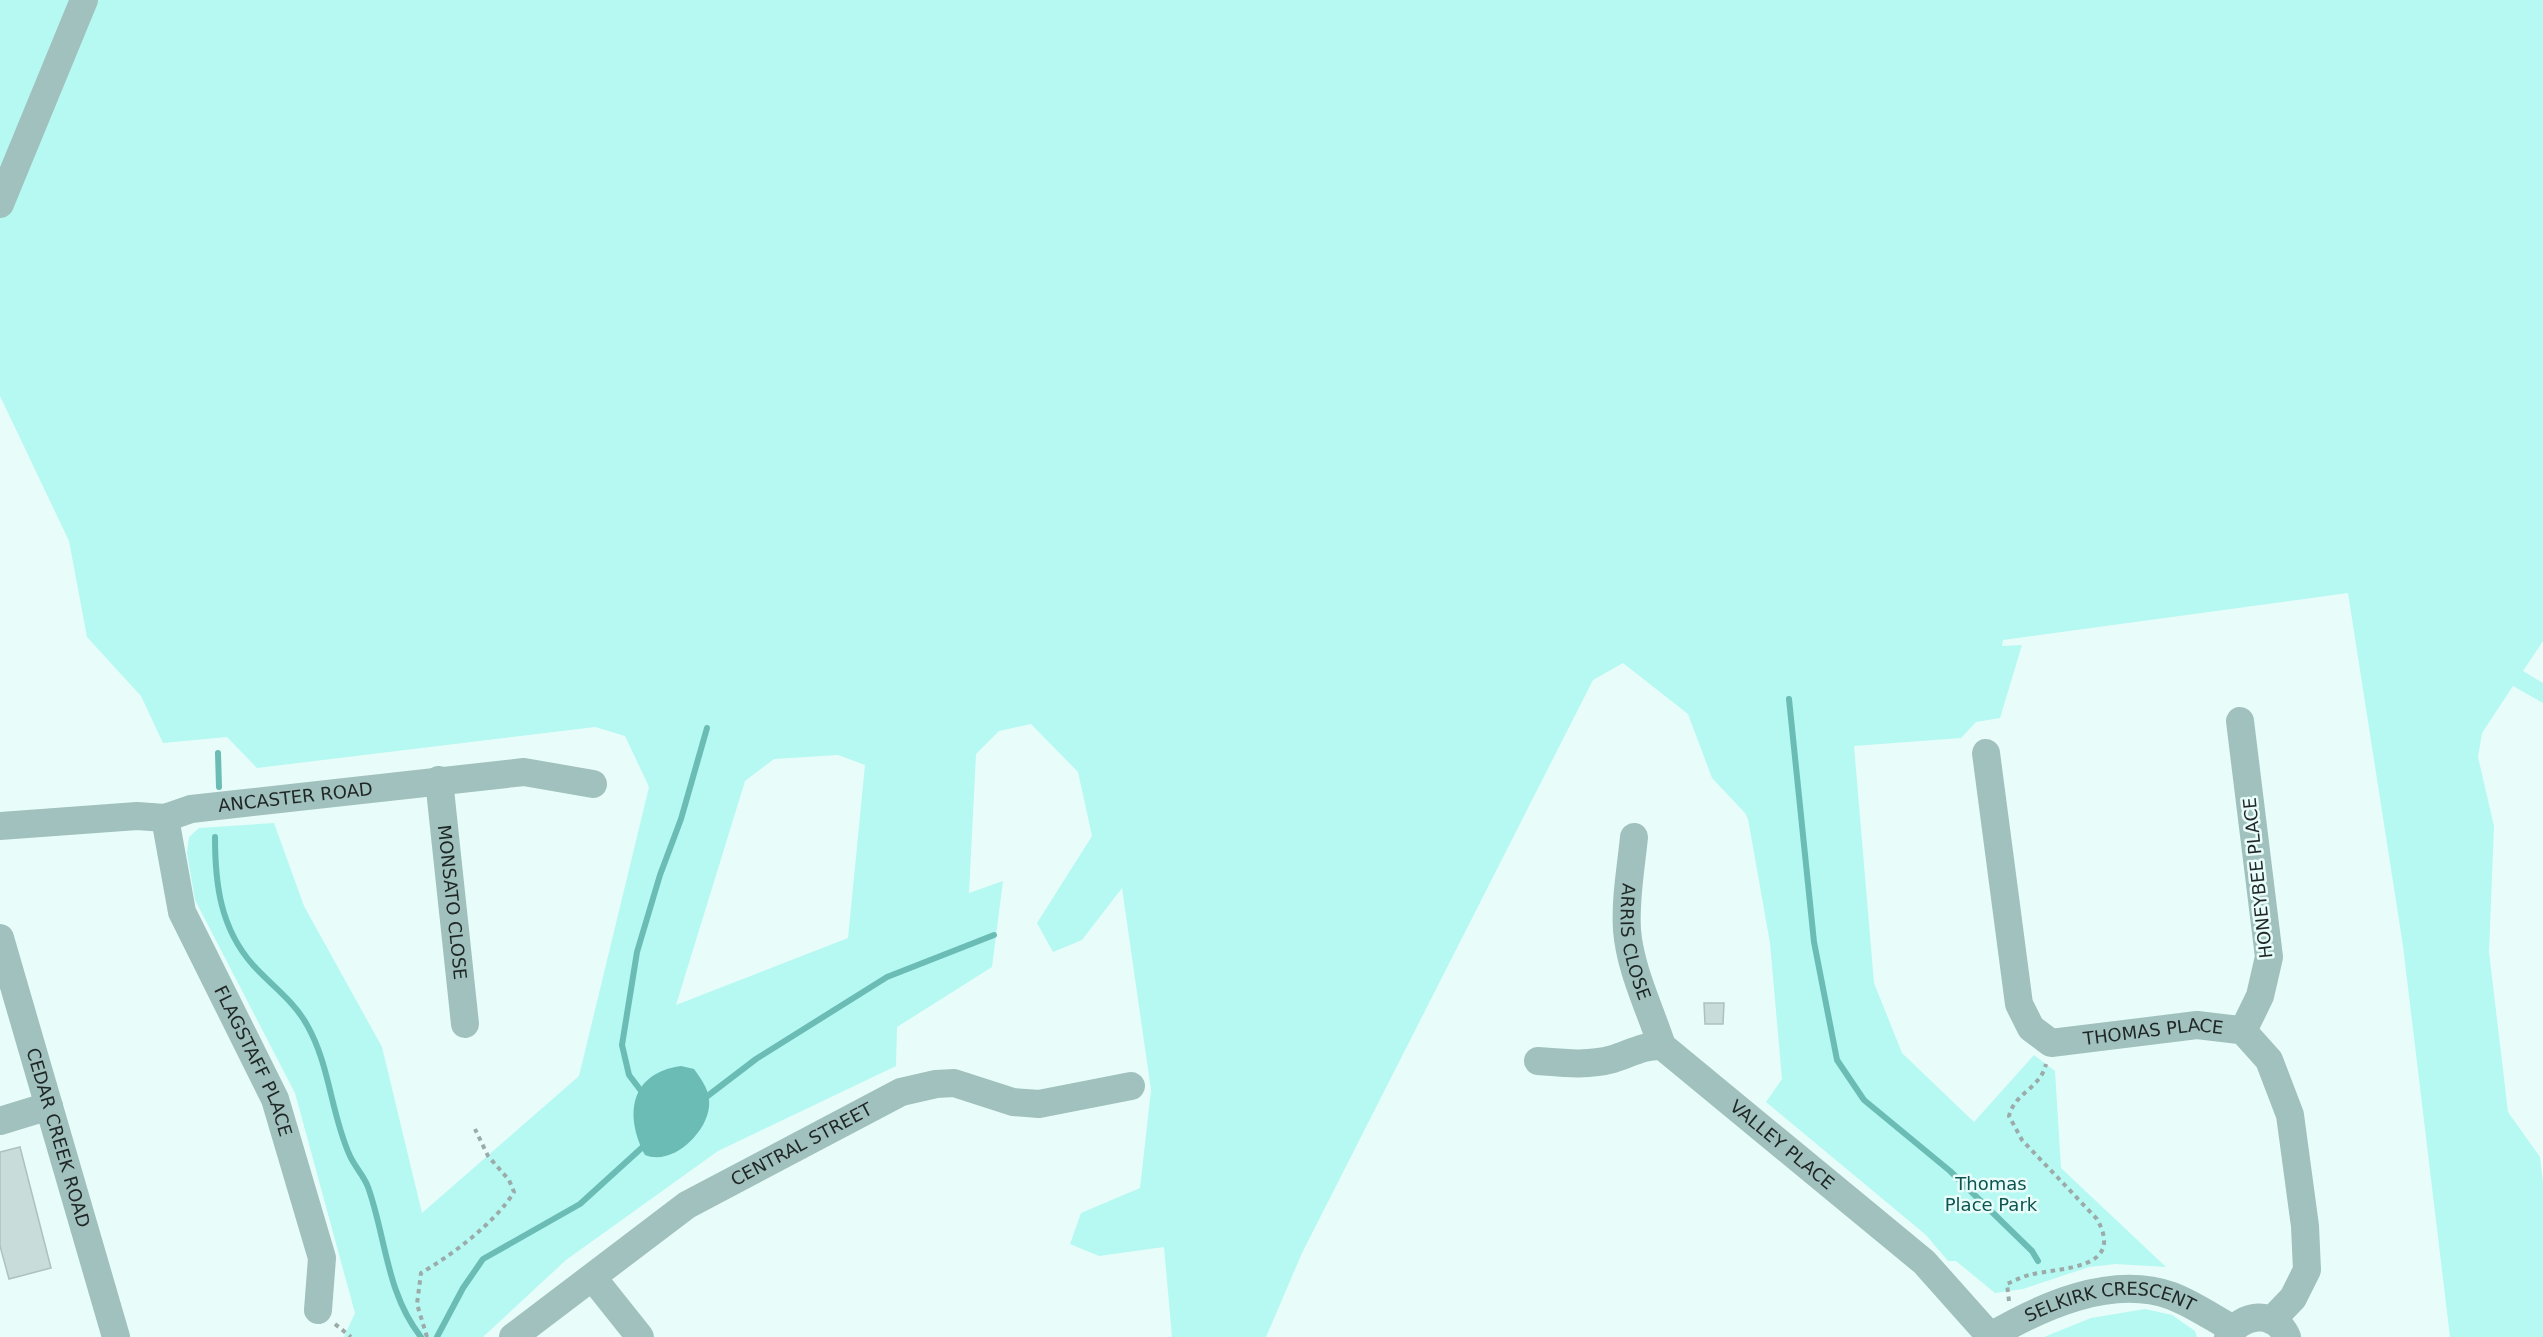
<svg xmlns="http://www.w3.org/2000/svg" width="2543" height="1337" font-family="'DejaVu Sans',sans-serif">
	<rect width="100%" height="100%" fill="#e8fdfa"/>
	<path fill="#b6f8f2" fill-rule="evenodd" d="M0 0H2543V641L2523 671 2543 683V703L2513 686 2482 733 2478 757 2494 826 2489 952 2508 1112 2540 1157 2543 1183V1337H2450L2403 946 2348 593 2003 640 2002 646 2022 645 2000 718 1976 722 1961 738 1854 746 1874 983 1902 1053 1974 1122 2034 1055 2055 1071 2061 1168 2166 1267 2116 1264 2089 1267 2023 1289 1995 1293 1956 1261H1948L1926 1235 1766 1102 1782 1079 1770 943 1748 819 1745 813 1712 778 1688 714 1623 663 1593 680 1302 1253 1266 1337H1172L1164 1247 1099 1256 1070 1244 1081 1213 1140 1188 1151 1090 1122 888 1082 940 1053 952 1037 923 1092 836 1078 772 1031 724 999 731 976 754 969 893 1003 881 992 967 897 1027 896 1066 718 1151 566 1260 483 1337H344L355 1313 295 1093 195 900 187 853 189 837 199 828 274 823 304 906 382 1047 422 1213 579 1076 649 787 625 736 595 727 257 768 227 737 163 743 141 696 87 637 69 541 0 396ZM838 755 865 765 848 938 676 1005 745 781 774 759Z
		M2145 1309 2172 1315 2195 1331 2197 1337H2044L2091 1318Z"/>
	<path fill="#6bbcb5" d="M681 1066 694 1069C702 1080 711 1092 709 1107 706 1134 672 1166 645 1155 624 1115 630 1073 681 1066Z"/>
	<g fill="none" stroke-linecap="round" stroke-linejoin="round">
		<path stroke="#6bbcb5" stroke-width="6" d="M1789 699 1814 942 1837 1060 1864 1100 1950 1171 2032 1251 2038 1261
			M218 753 219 787
			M215 837C215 883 220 928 253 965 271 985 294 1001 307 1025 330 1065 331 1115 350 1156 355 1167 364 1176 368 1187 386 1237 386 1293 421 1337
			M645 1096 629 1075 622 1045 637 952 660 875 681 819 707 728
			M701 1101 756 1059 887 977 994 935
			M437 1337 463 1288 483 1259 580 1204 646 1144"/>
	</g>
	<path fill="#c8dcda" stroke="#adc1bf" stroke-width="1.5" d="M1704 1003H1724L1723 1024H1705Z
		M20 1147 51 1268 9 1279 0 1246V1152Z"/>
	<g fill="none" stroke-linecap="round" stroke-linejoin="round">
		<path stroke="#9baba9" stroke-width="4" stroke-dasharray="4.5 4.5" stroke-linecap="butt" d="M2009 1301 2007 1284C2014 1281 2021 1277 2029 1275 2059 1267 2126 1271 2097 1219L2022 1140 2009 1116C2015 1092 2040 1089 2046 1064
			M335 1324 351 1337
			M427 1337 417 1304 421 1273C452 1255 495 1223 514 1192L509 1180 488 1156 475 1129"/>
		<g stroke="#a0c1bd" stroke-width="28">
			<path d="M0 204 84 0"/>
			<path d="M2240 721 2269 957 2260 996 2243 1031"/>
			<path id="s1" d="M1986 753 2019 1004 2031 1028 2051 1043 2197 1025 2239 1030 2243 1031 2269 1060 2290 1115 2305 1226 2307 1270 2293 1298 2272 1320"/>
			<path id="s2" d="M439 780 465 1024"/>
			<path id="s3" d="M165 818 182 912 275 1099 322 1258 318 1310"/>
			<path id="s4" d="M0 826 137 816 165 818 191 809 524 772 593 784"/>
			<path id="s5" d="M1634 837C1631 868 1625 899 1627 930 1630 969 1650 1009 1662 1046"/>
			<path id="s6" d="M0 938 116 1337"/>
			<path id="s7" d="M1538 1061C1563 1063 1588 1066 1613 1059 1630 1054 1643 1045 1662 1046L1924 1262 1990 1336"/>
			<path d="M0 1121 49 1106"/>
			<path d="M593 1278 640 1337"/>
			<path id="s8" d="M513 1337 687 1205 901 1092 936 1084 954 1083 1013 1102 1039 1104 1131 1086"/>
			<path id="s9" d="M1989 1337C2040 1307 2111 1274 2172 1296 2193 1304 2213 1318 2233 1329"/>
			<path d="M2228 1337C2241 1313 2275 1309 2287 1337"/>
		</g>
	</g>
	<g text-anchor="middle" stroke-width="5" stroke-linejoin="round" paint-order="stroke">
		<g font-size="18" fill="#1f2626" stroke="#e8fdfa">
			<text dy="6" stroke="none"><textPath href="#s4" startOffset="298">ANCASTER ROAD</textPath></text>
			<text transform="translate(2258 878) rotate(-96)" y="6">HONEYBEE PLACE</text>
			<text dy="6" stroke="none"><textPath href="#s2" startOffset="123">MONSATO CLOSE</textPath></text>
			<text dy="6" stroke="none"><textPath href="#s5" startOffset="106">ARRIS CLOSE</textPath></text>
			<text dy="6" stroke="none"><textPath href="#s1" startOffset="408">THOMAS PLACE</textPath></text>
			<text dy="6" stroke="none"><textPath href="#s3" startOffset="261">FLAGSTAFF PLACE</textPath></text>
			<text dy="6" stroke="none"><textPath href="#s6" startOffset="208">CEDAR CREEK ROAD</textPath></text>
			<text dy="6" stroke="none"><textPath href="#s8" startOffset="348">CENTRAL STREET</textPath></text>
			<text dy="6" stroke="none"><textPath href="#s7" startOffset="282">VALLEY PLACE</textPath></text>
			<text dy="6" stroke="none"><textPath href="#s9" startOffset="130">SELKIRK CRESCENT</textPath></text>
		</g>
		<g font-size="18" fill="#0c5550" stroke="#e8fdfa">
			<text x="1991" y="1190">Thomas<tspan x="1991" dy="21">Place Park</tspan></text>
		</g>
	</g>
</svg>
